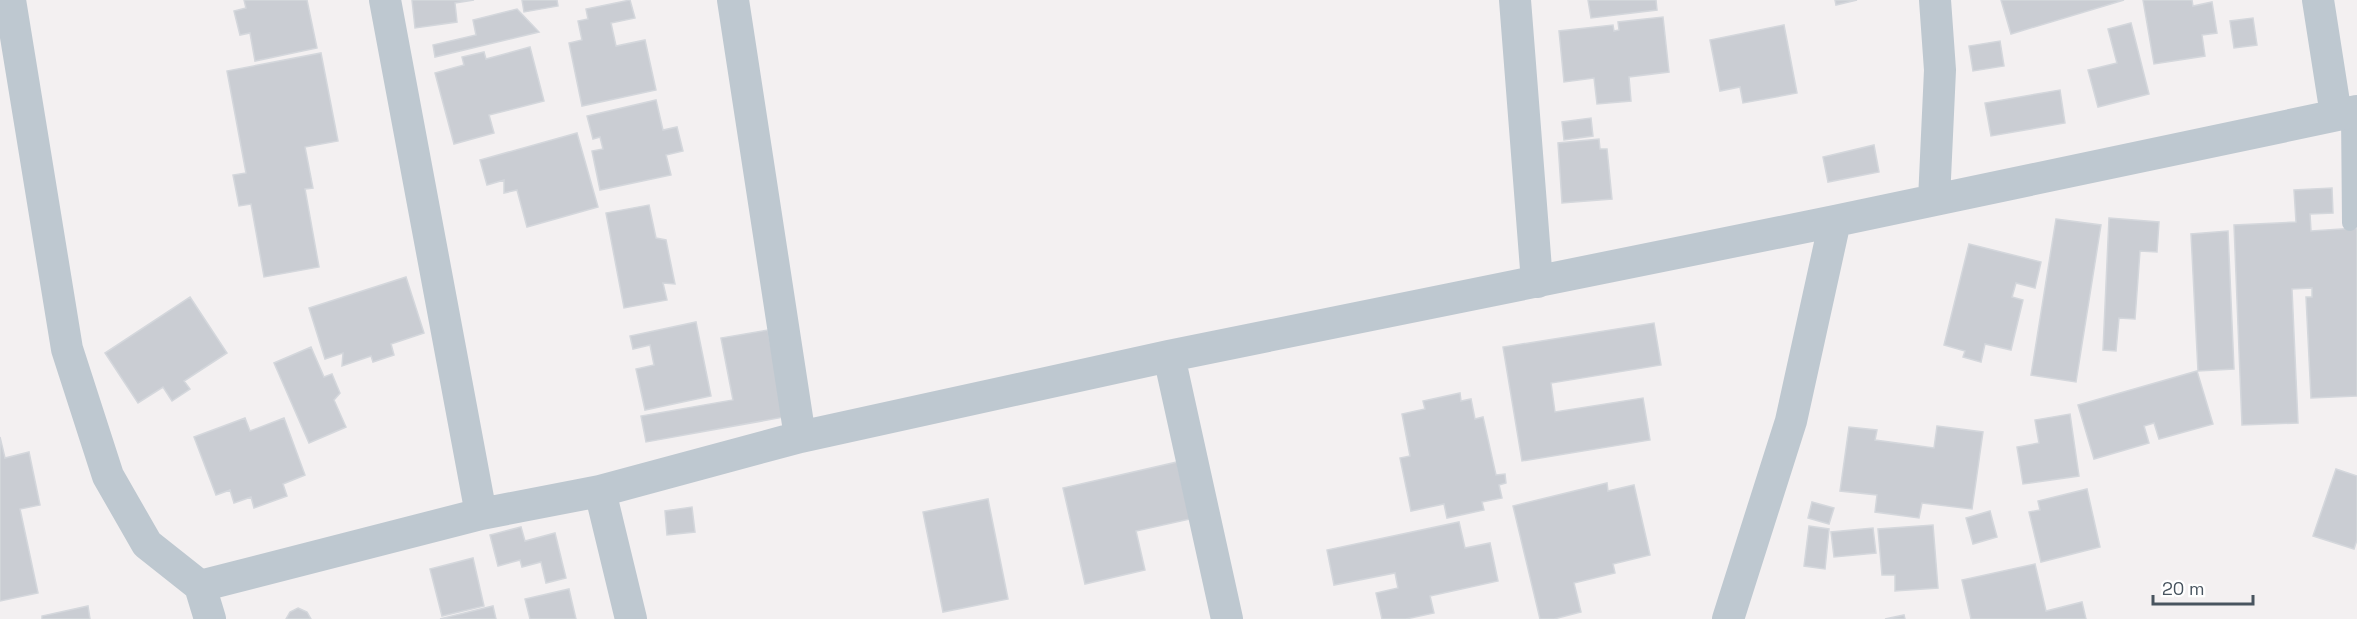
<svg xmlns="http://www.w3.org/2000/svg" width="2357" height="619" font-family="'Space Grotesk',sans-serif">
	<rect width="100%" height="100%" fill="#f3f0f1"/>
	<path fill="#cacdd3" stroke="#d4d7dc" stroke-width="1.5" d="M244 0H307L317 48 255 61 250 33 240 35 234 11 246 8Z
		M412 0H474L455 3 457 22 415 28Z
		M522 0H557L558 6 524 12Z
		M630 0 635 18 611 23 616 46 645 40 656 90 582 106 569 43 582 40 578 21 588 19 586 9Z
		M1588 0H1656L1657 10 1591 18Z
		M1835 0H1857L1836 5Z
		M2001 0H2124L2011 34Z
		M2143 0H2192L2193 6 2212 2 2217 33 2202 35 2205 56 2154 64Z
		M517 9 539 32 435 57 433 45 476 35 473 20Z
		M1663 17 1669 72 1629 77 1631 101 1597 104 1594 78 1564 82 1559 31 1613 25 1614 31 1619 30 1618 22Z
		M2253 18 2257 45 2234 48 2230 21Z
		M2131 23 2149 94 2098 107 2088 70 2117 63 2108 29Z
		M1784 25 1797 93 1743 103 1740 87 1720 91 1710 40Z
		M2000 41 2004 66 1973 71 1969 46Z
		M530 47 544 101 489 115 494 133 454 144 435 73 464 65 462 57 484 52 486 59Z
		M321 53 338 141 305 147 313 188 305 189 319 267 264 277 251 204 239 206 233 175 246 173 227 71Z
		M2060 90 2065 123 1991 136 1985 103Z
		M656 100 663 130 677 127 683 151 666 155 671 175 600 190 592 151 603 149 600 137 593 139 587 116Z
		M1591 118 1593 136 1564 140 1562 122Z
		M577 133 598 207 527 227 517 190 504 193V180L487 185 480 160Z
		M1599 139 1600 149H1607L1612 199 1562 203 1558 143Z
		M1874 145 1879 172 1828 182 1823 157Z
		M2332 188 2333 213 2310 214 2311 231 2357 228V396L2311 398 2306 297H2312V288L2292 289 2298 423 2242 425 2234 225 2296 222 2294 190Z
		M649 205 656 238 666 240 675 284 663 283 667 300 624 308 606 213Z
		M2109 218 2159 222 2157 252 2140 251 2135 319 2119 318 2116 351 2103 350Z
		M2056 219 2101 225 2076 382 2031 375Z
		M2228 231 2234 369 2198 371 2191 234Z
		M1969 244 2041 262 2035 288 2016 283 2012 297 2023 300 2011 350 1985 344 1981 362 1963 357 1965 351 1944 345Z
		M406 277 424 333 391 344 394 355 373 362 371 356 342 366 343 353 325 359 309 308Z
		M190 297 227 353 184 381 190 389 172 401 163 387 138 403 105 353Z
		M696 322 711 396 645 410 636 369 654 365 650 345 633 349 630 336Z
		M1654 323 1661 365 1551 383 1555 412 1643 398 1650 440 1522 461 1503 347Z
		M768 330 784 417 646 442 641 416 733 400 721 338Z
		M311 347 324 377 332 374 340 393 334 400 346 427 309 443 274 363Z
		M2197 371 2213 424 2159 439 2154 423 2144 426 2149 443 2094 459 2078 405Z
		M1460 393 1461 401 1471 399 1475 419 1483 417 1496 475 1505 474 1506 483 1499 485 1502 498 1482 502 1484 510 1447 518 1444 504 1411 511 1400 458 1410 456 1402 414 1425 409 1423 401Z
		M2070 414 2079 476 2023 484 2017 447 2039 443 2035 420Z
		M245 418 250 431 284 418 305 475 283 484 287 496 254 508 251 497 234 503 230 490 216 495 194 437Z
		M1937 426 1983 432 1972 509 1922 503 1919 518 1875 512 1877 495 1840 491 1849 427 1877 430 1875 440 1934 448Z
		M0 437 5 458 29 452 40 505 20 509 38 593 0 601Z
		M1177 462 1190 519 1136 531 1145 570 1085 584 1063 488Z
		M2336 469 2357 476V540L2354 549 2313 536Z
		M1607 483 1608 491 1634 485 1650 555 1613 564 1615 573 1574 583 1581 612 1554 619H1540L1513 506Z
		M2087 489 2100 547 2041 562 2029 512 2040 510 2038 501Z
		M988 499 1008 599 943 612 923 512Z
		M1812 502 1834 508 1829 524 1808 518Z
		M692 507 695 532 667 535 665 511Z
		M1990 511 1997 537 1973 544 1966 518Z
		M1459 522 1465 548 1490 543 1498 581 1430 596 1434 613 1406 619H1382L1376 593 1398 588 1395 573 1334 585 1327 550Z
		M1933 525 1938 588 1895 591V575H1882L1878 529Z
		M1809 526 1829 529 1825 569 1804 566Z
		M521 527 525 541 555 533 566 578 546 583 541 562 522 567 520 560 498 566 490 535Z
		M1873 528 1876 553 1834 557 1831 532Z
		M473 558 484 606 442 616 430 569Z
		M2035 564 2046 611 2082 602 2086 619H1971L1962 580Z
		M569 589 576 619H530L525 599Z
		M88 606 90 619H42V616Z
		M493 606 496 619H440Z
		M298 608 307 612 311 619H286L290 612Z
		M1904 615 1905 619H1885Z"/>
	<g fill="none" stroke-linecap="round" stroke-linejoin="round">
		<path stroke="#bec8d0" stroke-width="16" d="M2349 113 2350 223"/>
		<path stroke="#bec8d0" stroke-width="32" d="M10 0 67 349 108 476 147 544 200 586 210 619
			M385 0 481 514
			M733 0 800 437
			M1515 0 1537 282
			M2318 0 2336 115
			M1934 200 1940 70 1935 0
			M1169 356 1227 619
			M600 491 631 619
			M200 586 481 514 600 491 800 437 1169 356 1835 221 2357 111
			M1728 619 1791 421 1835 221"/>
	</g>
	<path d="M2153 595v9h100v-9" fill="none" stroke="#48545f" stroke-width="3"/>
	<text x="2162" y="595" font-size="18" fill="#48545f" stroke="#ffffff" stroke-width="4.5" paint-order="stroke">20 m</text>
</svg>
